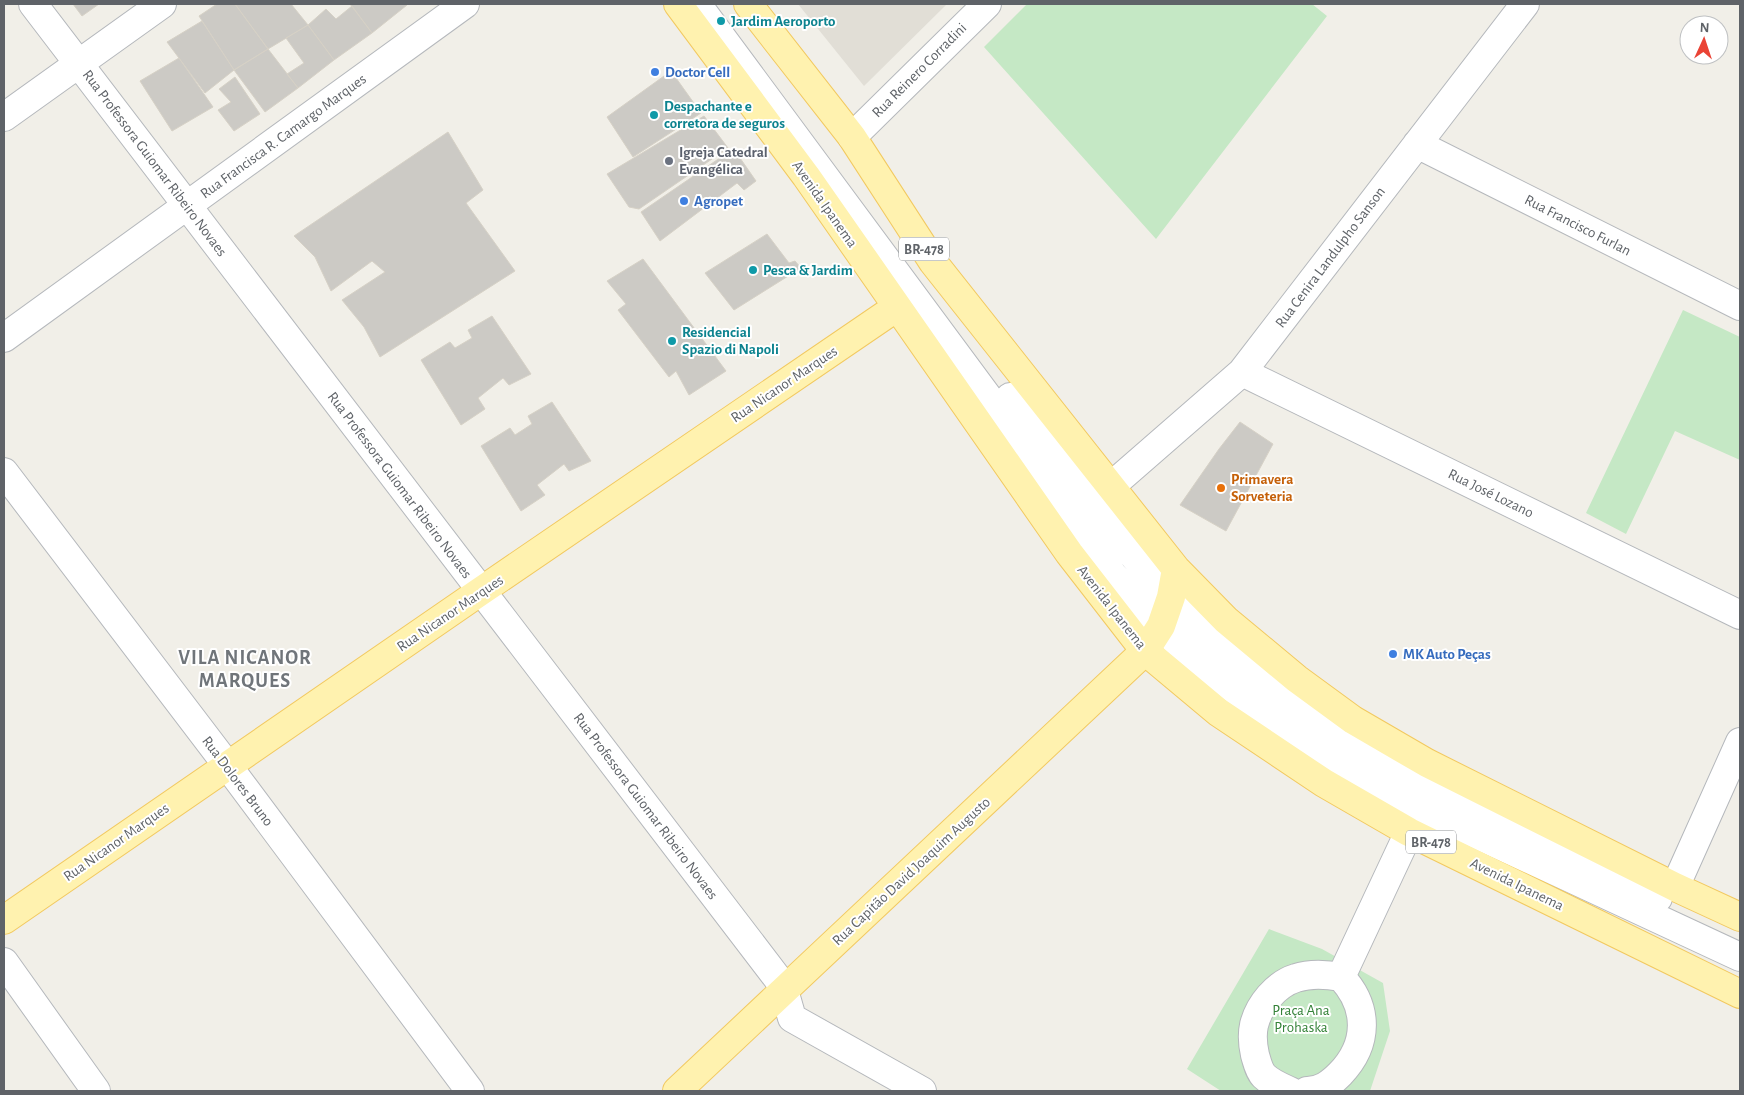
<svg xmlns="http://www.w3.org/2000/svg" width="1744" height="1095" font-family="'Alegreya Sans',sans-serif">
	<rect width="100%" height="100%" fill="#f1efe8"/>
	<path fill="#e1ded6" d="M798 4H947L864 86Z"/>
	<path fill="#c5e8c5" d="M1027 4H1312L1327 16 1156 239 984 47Z
		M1683 310 1740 337V460L1675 431 1626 534 1586 513Z
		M1269 929 1322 949 1383 983 1390 1031 1370 1091H1221L1187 1069Z"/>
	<path fill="#cccac5" stroke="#d6d1c6" d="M73 4H99L82 16Z
		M217 4H235L268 49 234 70 199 16Z
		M235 4H291L308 25 268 49Z
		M350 4H406L407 5 372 33Z
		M352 6 372 33 334 60 308 25 326 9 336 19Z
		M202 21 234 70 205 93 167 42Z
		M308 25 334 60 298 88 287 74 304 63 286 38Z
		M268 49 298 88 265 112 234 70Z
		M179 58 213 107 172 131 140 81Z
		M671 71 701 113 633 157 607 117Z
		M235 77 260 114 234 131 218 110 231 102 219 89Z
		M704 116 728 148 639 209 629 207 607 174Z
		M448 132 483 190 466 203 515 271 380 357 364 327 342 300 385 272 372 261 331 291 315 257 294 236Z
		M730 151 740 158 756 181 744 190 737 183 660 241 641 212Z
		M767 234 789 263 795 261 801 268 734 310 705 273Z
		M643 259 726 371 689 395 676 371 669 377 618 310 626 304 607 281Z
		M492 316 531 374 509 385 503 378 478 398 485 409 461 425 421 360 450 342 455 348 472 338 468 330Z
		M552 402 591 461 569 471 564 464 537 485 545 495 521 511 481 446 510 428 515 435 532 424 528 416Z
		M1240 422 1273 444 1226 531 1180 505 1219 449Z"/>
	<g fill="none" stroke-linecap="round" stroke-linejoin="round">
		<g stroke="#b5b8bc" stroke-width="30">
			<path id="minor" d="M33 4 778 979 784 990 792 1018 922 1091
				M697 4 1010 427 1112 574 1183 649 1299 741 1368 784 1740 957
				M4 117 162 4
				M852 137 987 4
				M1417 144 1740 306
				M4 338 465 4
				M1242 372 1740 615
				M1010 397 1067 470 1107 525 1152 577 1207 634 1303 716 1381 766 1658 898
				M4 472 227 765 470 1091
				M1110 487 1242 372 1525 4
				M1675 887 1740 742
				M4 962 96 1091
				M1341 977 1409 832
				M1290 1091C1281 1087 1271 1083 1264 1076 1259 1071 1257 1062 1255 1055 1253 1046 1252 1034 1254 1025 1259 1005 1276 984 1296 978 1311 973 1325 974 1341 977 1369 1007 1369 1044 1340 1074 1330 1084 1321 1091 1307 1091"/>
		</g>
		<g stroke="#f2c960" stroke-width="30">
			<path id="major" d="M678 4 806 176 1069 553 1145 651 1218 712 1324 783 1409 832 1740 994
				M748 4 852 137 933 262 1176 569 1226 620 1297 679 1353 720 1427 763 1675 887 1740 917
				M4 920 481 591 897 307
				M677 1091 1145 651 1161 626 1171 597 1176 569"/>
		</g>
		<use href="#minor" stroke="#fff" stroke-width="28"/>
		<use href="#major" stroke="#fff2af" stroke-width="28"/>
	</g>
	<g fill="#0f9aa8" stroke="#fff" stroke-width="2">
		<circle cx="721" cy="21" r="5"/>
		<circle cx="654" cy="115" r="5"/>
		<circle cx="753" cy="270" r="5"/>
		<circle cx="672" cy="341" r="5"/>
	</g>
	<g fill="#3f7fe0" stroke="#fff" stroke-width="2">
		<circle cx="655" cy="72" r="5"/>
		<circle cx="684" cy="201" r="5"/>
		<circle cx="1393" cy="654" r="5"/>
	</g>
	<circle fill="#6b7280" stroke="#fff" stroke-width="2" cx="669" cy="161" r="5"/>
	<circle fill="#e8710a" stroke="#fff" stroke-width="2" cx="1221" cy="488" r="5"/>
	<g text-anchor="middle" stroke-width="4" stroke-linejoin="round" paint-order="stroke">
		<g fill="#fff" stroke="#8f9295" stroke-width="1">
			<rect x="899" y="237.5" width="50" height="23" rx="4"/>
			<rect x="1406" y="830.5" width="50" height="23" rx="4"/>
		</g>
		<g font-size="14" font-weight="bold" fill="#5f6368">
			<text x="924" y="254">BR-478</text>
			<text x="1431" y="847">BR-478</text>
		</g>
		<g font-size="15" font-weight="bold" fill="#0d838f" stroke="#fff" text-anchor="start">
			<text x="731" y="26">Jardim Aeroporto</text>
			<text x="664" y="111">Despachante e<tspan x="664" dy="17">corretora de seguros</tspan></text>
			<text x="763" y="275">Pesca &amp; Jardim</text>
			<text x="682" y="337">Residencial<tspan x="682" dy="17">Spazio di Napoli</tspan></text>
		</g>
		<g font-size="15" fill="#5f6368" stroke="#fff">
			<text transform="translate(919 70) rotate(-45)" y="5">Rua Reinero Corradini</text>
			<text transform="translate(283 136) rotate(-36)" y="5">Rua Francisca R. Camargo Marques</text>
			<text transform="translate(155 163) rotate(53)" y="5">Rua Professora Guiomar Ribeiro Novaes</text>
			<text transform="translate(825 204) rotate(55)" y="5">Avenida Ipanema</text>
			<text transform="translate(1578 225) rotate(27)" y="5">Rua Francisco Furlan</text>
			<text transform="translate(1330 257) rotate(-53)" y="5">Rua Cenira Landulpho Sanson</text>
			<text transform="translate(784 384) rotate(-34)" y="5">Rua Nicanor Marques</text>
			<text transform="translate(400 485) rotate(53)" y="5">Rua Professora Guiomar Ribeiro Novaes</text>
			<text transform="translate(1491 493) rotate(26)" y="5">Rua José Lozano</text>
			<text transform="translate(1112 607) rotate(52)" y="5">Avenida Ipanema</text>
			<text transform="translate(450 613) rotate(-34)" y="5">Rua Nicanor Marques</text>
			<text transform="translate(238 781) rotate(53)" y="5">Rua Dolores Bruno</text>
			<text transform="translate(646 806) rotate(53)" y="5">Rua Professora Guiomar Ribeiro Novaes</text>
			<text transform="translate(116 842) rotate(-35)" y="5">Rua Nicanor Marques</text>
			<text transform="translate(911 871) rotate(-43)" y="5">Rua Capitão David Joaquim Augusto</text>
			<text transform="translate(1517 884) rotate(26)" y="5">Avenida Ipanema</text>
		</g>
		<g font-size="15" font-weight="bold" fill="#366cbe" stroke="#fff" text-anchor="start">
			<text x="665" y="77">Doctor Cell</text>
			<text x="694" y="206">Agropet</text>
			<text x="1403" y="659">MK Auto Peças</text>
		</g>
		<g font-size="15" font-weight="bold" fill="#5b616d" stroke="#fff" text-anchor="start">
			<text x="679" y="157">Igreja Catedral<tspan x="679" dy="17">Evangélica</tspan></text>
		</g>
		<g font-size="15" font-weight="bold" fill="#c56008" stroke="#fff" text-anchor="start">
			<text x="1231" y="484">Primavera<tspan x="1231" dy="17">Sorveteria</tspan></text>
		</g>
		<g font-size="15" fill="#348238" stroke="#fff">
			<text x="1301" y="1015">Praça Ana<tspan x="1301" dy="17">Prohaska</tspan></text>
		</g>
		<g font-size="20" font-weight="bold" letter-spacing="1" fill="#70757a" stroke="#fff">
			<text x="245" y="664">VILA NICANOR<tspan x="245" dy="23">MARQUES</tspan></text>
		</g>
	</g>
	<rect width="1744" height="1095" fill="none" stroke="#5f6368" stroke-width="10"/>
	<g transform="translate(1704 40) rotate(3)"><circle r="24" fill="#ffffff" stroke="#bfc1c3"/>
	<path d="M0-4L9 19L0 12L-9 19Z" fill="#ea4335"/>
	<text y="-8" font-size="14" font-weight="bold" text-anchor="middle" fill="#5f6368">N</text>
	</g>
</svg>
